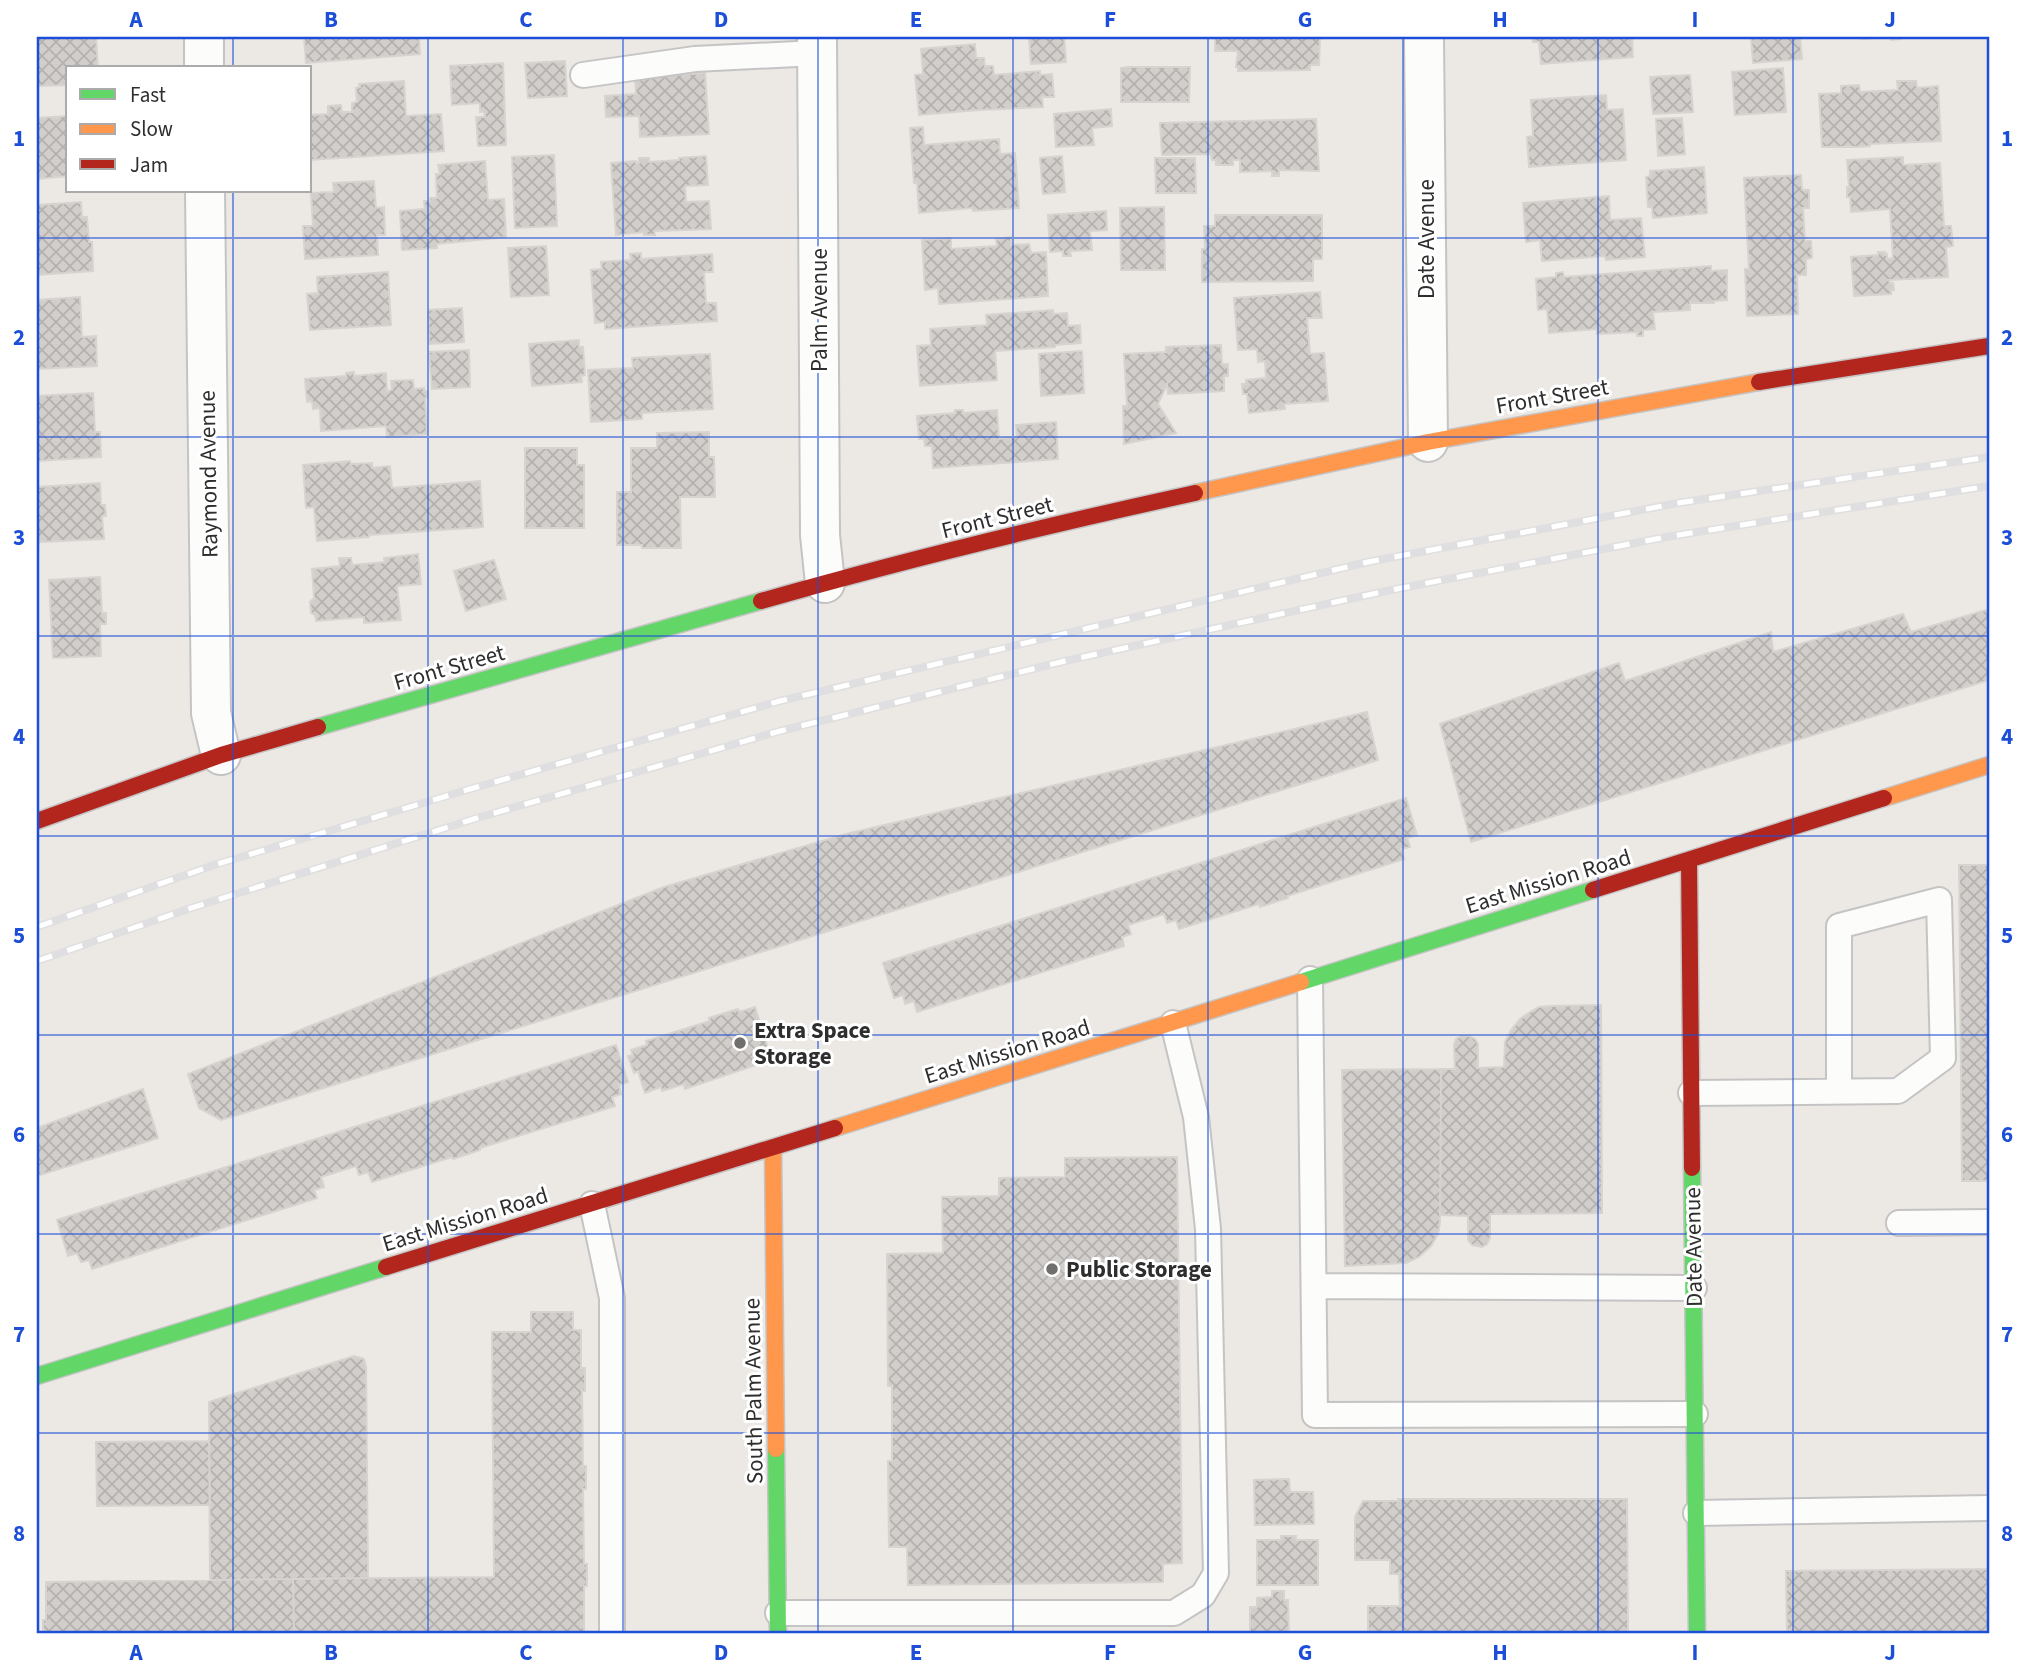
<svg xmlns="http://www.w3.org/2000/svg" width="2026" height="1671" font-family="'Source Sans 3',sans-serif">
	<defs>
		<pattern id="building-cross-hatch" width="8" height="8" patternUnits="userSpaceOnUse" patternTransform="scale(1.75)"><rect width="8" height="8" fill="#d1cecb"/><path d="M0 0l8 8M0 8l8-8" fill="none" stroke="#b4b1af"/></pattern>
	</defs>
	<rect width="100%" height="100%" fill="#ece8e4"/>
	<path fill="url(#building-cross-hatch)" stroke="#d7d4d0" stroke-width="2" d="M37 37H96L98 68H68V85L37 86Z
		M304 37H419L420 54 306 63Z
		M1029 37H1064L1066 62 1031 64Z
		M1215 37H1320L1319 65H1310V70L1238 71V67H1236L1238 51H1215Z
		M1533 37H1632L1633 57 1541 64 1539 42H1533Z
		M1751 37H1800L1802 59 1753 63Z
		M1862 37H1900V39L1891 40V37L1862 39Z
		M975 44 976 58H984L985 66H993L994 75 1040 71V75L1052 74 1054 97H1042L1043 107 979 110 919 115 915 75 923 74 921 49Z
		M565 61 567 96 528 98 525 63Z
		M503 63 506 145 478 146 476 117H485L484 111 480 112V103L452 105 450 66Z
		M1128 67H1190L1189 102H1121V68Z
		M1783 68 1786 112 1735 115 1732 72Z
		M705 73 709 134 640 137 639 116 606 117 605 96 636 94 635 77Z
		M1690 75 1693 112 1653 114 1650 77Z
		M404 81 406 116 441 114 444 151 310 160V115L328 114V106L341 105 342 112H352V103L357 102 356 88 360 87 359 84Z
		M1897 81H1916L1917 88 1938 86 1941 141 1870 144V146L1859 147H1822L1819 94 1841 93V86L1859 85 1860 92 1898 90Z
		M1606 95 1607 110 1623 109 1626 160 1529 167 1527 137 1533 136 1531 100Z
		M1111 109 1112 126 1092 128 1094 145 1056 147 1054 114Z
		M68 116V176L37 179V118Z
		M1682 118 1685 154 1658 156 1656 119Z
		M1316 119 1319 171 1279 170V176H1272V171L1240 172V160H1233V165H1216V160H1212L1211 154 1162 155 1160 123Z
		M923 127 924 145 999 139 1000 154 1015 153 1019 208 973 211 972 208 919 213 917 183H914L910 128Z
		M554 155 557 226 515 228 512 157Z
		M706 156 708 185 685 186 686 202 709 201 711 229 654 231 655 235H644V232L616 235 611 163 636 161V163H639V158H649V162L679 160V158Z
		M1062 156 1065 192 1043 194 1040 158Z
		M1903 157V165L1940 163 1944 226H1951L1953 246 1946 247 1948 277 1889 280 1890 283H1893L1894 290H1891V294L1854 296 1851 257 1878 255V252H1885V255L1887 254V259L1893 258 1890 209 1851 212 1850 197H1847V187H1849L1847 160Z
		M1155 158H1195L1196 193H1156Z
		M485 161 488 200 504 199 506 237 437 244V248L402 250 400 211 425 209 424 201H430V198H437L436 174H440L438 165Z
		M1704 167 1707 213 1653 218 1652 207H1648L1646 177 1650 176V171Z
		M1801 175 1802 190H1809V208H1803L1805 241H1811L1812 258 1806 259V275H1797L1798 314 1747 316 1745 269H1749L1744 178Z
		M374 181 376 208 384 207 385 235H377L378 255 305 259 303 226H313L311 193 334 192 333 183Z
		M1609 196 1610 220 1641 218 1645 257 1606 260 1605 256 1542 261 1540 240 1526 242 1523 203Z
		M81 202 82 217H87L89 242H92L93 271 37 275V205Z
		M1164 207 1165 270H1121L1120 208Z
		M1106 211 1107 230 1090 231 1092 250 1070 251 1071 256H1063V251L1050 252 1048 215Z
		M1215 215H1322V259H1313V281L1202 282V249H1205L1204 226H1215Z
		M1011 237V245L1029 244 1031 253 1046 252 1048 296 939 304 938 288 925 290 922 240 951 238V249L997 246 996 239Z
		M546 246 549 295 511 297 508 248Z
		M641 253V259L712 254 713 272H704L706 303H716L717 321 605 329V322L595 323 591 270 602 269 601 262 631 260 630 254Z
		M1711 266V271L1727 270V300L1714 301V303H1690V310L1653 312 1655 329 1643 330V336H1637V332L1597 334V329L1549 333 1547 309 1538 310 1536 279 1556 277V273L1563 272 1564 277Z
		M388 272 391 325 310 330 307 294 318 293 317 277Z
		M1320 292 1322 318H1307L1310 354 1324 353 1328 401 1284 404 1285 409 1249 413 1247 394H1243L1242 384H1246V380L1266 378 1265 361 1258 362 1257 349 1238 350 1234 298Z
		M80 297 82 337 96 336 97 366 37 369V300Z
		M462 308 464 342 429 344 428 310Z
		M1053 310V314L1067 313 1068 326 1080 325 1081 343 1055 345V347L995 351 997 380 920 386 917 346 931 345 930 329 987 325 986 315Z
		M579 340V347H583L585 375 581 376 582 382 532 386 529 344Z
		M1221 345 1222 364H1228V376H1224V391L1168 394 1167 384 1158 404 1176 433 1124 444 1123 406H1127L1124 354 1166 352V347Z
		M469 350 470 387 432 389 429 352Z
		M1082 351 1084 393 1041 396 1039 354Z
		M710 354 713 409 642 413V419L591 422 588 370 633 368 632 358Z
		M354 372V376L386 373 387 391 392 390 391 381 413 380 414 389 424 388V391H428V398H425L427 434 387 437 386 426 321 431 320 408 313 409 312 401 307 402 305 379 346 376V373Z
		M93 393 95 432H100L101 457 37 461V396Z
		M955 410H963V413L997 410 999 439 1017 437 1016 425 1056 422 1058 459 933 468 932 446H925L924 439H919L917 416 955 413Z
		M709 432V457H714L715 497H680L681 548H642V545H617V492H631V448H657V433Z
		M525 448H577V465H584V528H525Z
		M350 461 351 464 372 463V468L390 466 392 488 480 481 483 527 369 535V537L317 541 314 507 306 508 303 465Z
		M100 483 101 505H105L106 516H102L104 539 39 542V544L37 545V487Z
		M418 554 421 584 397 586 401 620 364 623V617L316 621 315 615 311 613 310 602 314 598 312 569 340 566 339 558H351L352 565 385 562 384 558Z
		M494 560 506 599 466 611 454 571Z
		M100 577 102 613H106V624H100L101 656 53 658 49 580Z
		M1989 609V680L1471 842 1440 724 1619 663 1625 681 1771 632 1773 652 1903 614 1911 632Z
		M1367 712 1378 760 221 1120 199 1108 188 1074 664 887 846 834Z
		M1406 798 1417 835 1407 838 1410 847 1401 849 1404 859 1287 896 1288 898 1260 907 1259 904 1179 929 1176 920 1167 923 1164 914 1128 925 1131 934 1122 937 1124 946 917 1012 914 1001 905 1004 903 995 894 998 883 963Z
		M1959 865H1989V1181H1962Z
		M1601 1005 1602 1213 1490 1214V1238L1487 1244 1482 1247 1472 1245 1468 1240V1216L1440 1215 1441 1069H1455L1454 1045 1456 1039 1461 1036H1469L1475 1039 1478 1044V1068L1504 1067 1505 1042 1511 1030 1520 1019 1530 1012 1539 1007 1551 1006Z
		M755 1007 771 1058 755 1063 756 1065 685 1089 684 1084 662 1091 661 1087 645 1093 638 1071 634 1073 628 1056 633 1055 631 1050 647 1045 646 1041 710 1021 709 1018 738 1009 739 1012Z
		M616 1045 628 1082 619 1085 621 1094 612 1097 615 1106 480 1148V1150L453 1159 452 1157 372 1182 368 1172 359 1175 356 1166 321 1177 324 1187 314 1190 317 1198 92 1269 89 1260 81 1262 77 1253 68 1256 57 1220Z
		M1441 1069 1440 1223 1438 1234 1431 1246 1419 1257 1406 1263 1345 1266 1342 1070Z
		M143 1089 158 1138 37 1176V1128Z
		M1177 1157 1182 1563 1163 1564V1582L908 1585 907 1547H889L888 1461H892V1386H888L887 1254 943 1253 942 1197 999 1196V1178L1065 1177V1158Z
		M531 1312H573V1330H581V1368H585V1391H582L583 1466H586V1489H583L584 1564H587V1586H584V1634H294L293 1579 494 1577 492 1332H531Z
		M354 1356 364 1359 366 1367 368 1578 210 1580 209 1402Z
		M209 1441 210 1505 97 1506 96 1442Z
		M1289 1479 1290 1492H1313L1314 1524 1255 1525 1254 1480Z
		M1398 1499H1627L1628 1634H1368V1606H1400L1399 1574H1390V1560H1355V1517L1363 1501H1398Z
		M1281 1536H1296V1540H1318V1585H1257V1540H1281Z
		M1989 1569V1634H1787L1786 1571Z
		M293 1579 294 1634H43V1620H46V1582Z
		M1272 1591H1284V1600H1288L1289 1634H1250V1607H1257V1598L1272 1597Z"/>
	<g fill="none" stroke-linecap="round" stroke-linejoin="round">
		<g stroke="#c5c4c5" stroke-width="28">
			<path id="lane" d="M583 75 695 59 817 53
				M1310 979 1315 1415 1695 1414
				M1691 1093 1898 1091 1943 1058 1939 900 1839 926V1091
				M592 1204 612 1298V1634
				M1899 1223 1989 1222
				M1314 1286 1694 1288
				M1696 1513 1989 1508
				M778 1613H1174L1203 1595 1216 1573 1208 1229 1196 1117 1173 1023"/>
		</g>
		<g stroke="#c5c4c5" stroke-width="42">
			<path id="street" d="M204 37V68
				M817 37 820 535 825 583
				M1424 37 1428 442
				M205 191 211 713 221 755"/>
		</g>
		<g stroke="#c5c4c5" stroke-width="19">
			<path id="fast" d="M318 727 761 601
				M1301 982 1593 890
				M1692 1168 1697 1634
				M37 1376 386 1267
				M776 1449 778 1634"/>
		</g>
		<g stroke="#c5c4c5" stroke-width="19">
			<path id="slow" d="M1195 493 1428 442 1759 382
				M1884 798 1989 765
				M835 1128 1301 982
				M773 1148 776 1449"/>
		</g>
		<g stroke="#c5c4c5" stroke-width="19">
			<path id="jam" d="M1759 382 1989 346
				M761 601C904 560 1049 525 1195 493
				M37 821 221 755 318 727
				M1689 860 1692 1168
				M1593 890 1884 798
				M386 1267 835 1128"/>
		</g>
		<use href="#lane" stroke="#fcfcfb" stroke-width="24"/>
		<use href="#street" stroke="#fcfcfb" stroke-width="38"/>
		<use href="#fast" stroke="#63d668" stroke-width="16"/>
		<use href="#slow" stroke="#ff974d" stroke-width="16"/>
		<use href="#jam" stroke="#b3261e" stroke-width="16"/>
		<g stroke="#dfdfe1" stroke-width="8">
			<path id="rail" d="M37 927 214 865 477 787 780 701 1368 562 1678 503 1989 457
				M37 961 188 909 477 818 780 731 1065 661 1386 591 1666 537 1989 486"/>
		</g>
		<use href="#rail" stroke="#fff" stroke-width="5" stroke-dasharray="16" stroke-linecap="butt"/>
	</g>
	<path fill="none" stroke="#1d4ed8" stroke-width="2" stroke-opacity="0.55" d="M233 37V68M428 37V1634M623 37V1634M818 37V1634M1013 37V1634M1208 37V1634M1403 37V1634M1598 37V1634M1793 37V1634M233 191V1634M37 238H1989M37 437H1989M37 636H1989M37 836H1989M37 1035H1989M37 1234H1989M37 1433H1989"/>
	<g fill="#706f6e" stroke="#fff" stroke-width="2.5">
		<circle cx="740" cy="1043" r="7"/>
		<circle cx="1052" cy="1269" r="7"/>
	</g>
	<g text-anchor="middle" stroke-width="6" stroke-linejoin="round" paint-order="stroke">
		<g font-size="23" fill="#2e2e2e" stroke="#fff">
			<text transform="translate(1426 239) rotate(-90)" y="8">Date Avenue</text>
			<text transform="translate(819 310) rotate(-90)" y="8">Palm Avenue</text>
			<text transform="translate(1552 396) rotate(-10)" y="8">Front Street</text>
			<text transform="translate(208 474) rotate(-91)" y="8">Raymond Avenue</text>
			<text transform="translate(997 517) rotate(-14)" y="8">Front Street</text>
			<text transform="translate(449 667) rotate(-16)" y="8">Front Street</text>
			<text transform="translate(1548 881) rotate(-17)" y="8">East Mission Road</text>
			<text transform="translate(1007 1051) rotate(-17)" y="8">East Mission Road</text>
			<text transform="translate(465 1219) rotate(-17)" y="8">East Mission Road</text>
			<text transform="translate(1693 1247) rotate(-91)" y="8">Date Avenue</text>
			<text transform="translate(753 1391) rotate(-91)" y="8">South Palm Avenue</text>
		</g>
		<g font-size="23" font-weight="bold" fill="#2e2e2e" stroke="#fff" text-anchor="start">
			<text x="754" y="1038">Extra Space<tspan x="754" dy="26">Storage</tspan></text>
			<text x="1066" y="1277">Public Storage</text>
		</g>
	</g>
	<rect width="2026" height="1671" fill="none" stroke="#ffffff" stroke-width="77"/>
	<rect x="66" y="66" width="245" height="126" fill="#ffffff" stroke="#ababab" stroke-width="2"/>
	<rect x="80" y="89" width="35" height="10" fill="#63d668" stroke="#ababab" stroke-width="2"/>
	<text x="130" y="102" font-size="21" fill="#2e2e2e">Fast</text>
	<rect x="80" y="124" width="35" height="10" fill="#ff974d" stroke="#ababab" stroke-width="2"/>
	<text x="130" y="136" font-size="21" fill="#2e2e2e">Slow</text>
	<rect x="80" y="159" width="35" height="10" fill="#b3261e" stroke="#ababab" stroke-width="2"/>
	<text x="130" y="172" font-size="21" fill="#2e2e2e">Jam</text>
	<rect x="38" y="38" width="1950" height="1594" fill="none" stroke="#1d4ed8" stroke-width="2.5"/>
	<g font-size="23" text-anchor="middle" font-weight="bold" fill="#1d4ed8">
		<text x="136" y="27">A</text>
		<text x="331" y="27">B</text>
		<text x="526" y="27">C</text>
		<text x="721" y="27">D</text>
		<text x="916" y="27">E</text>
		<text x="1110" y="27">F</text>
		<text x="1305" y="27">G</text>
		<text x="1500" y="27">H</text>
		<text x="1695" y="27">I</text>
		<text x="1890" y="27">J</text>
		<text x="19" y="146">1</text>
		<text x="2007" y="146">1</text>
		<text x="19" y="345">2</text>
		<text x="2007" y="345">2</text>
		<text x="19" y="545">3</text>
		<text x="2007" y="545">3</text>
		<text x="19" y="744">4</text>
		<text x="2007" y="744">4</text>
		<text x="19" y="943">5</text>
		<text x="2007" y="943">5</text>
		<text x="19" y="1142">6</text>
		<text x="2007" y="1142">6</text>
		<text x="19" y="1342">7</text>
		<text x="2007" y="1342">7</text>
		<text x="19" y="1541">8</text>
		<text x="2007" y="1541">8</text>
		<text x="136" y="1660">A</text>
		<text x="331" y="1660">B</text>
		<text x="526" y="1660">C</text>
		<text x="721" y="1660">D</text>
		<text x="916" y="1660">E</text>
		<text x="1110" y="1660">F</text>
		<text x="1305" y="1660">G</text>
		<text x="1500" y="1660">H</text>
		<text x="1695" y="1660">I</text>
		<text x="1890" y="1660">J</text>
	</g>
</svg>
